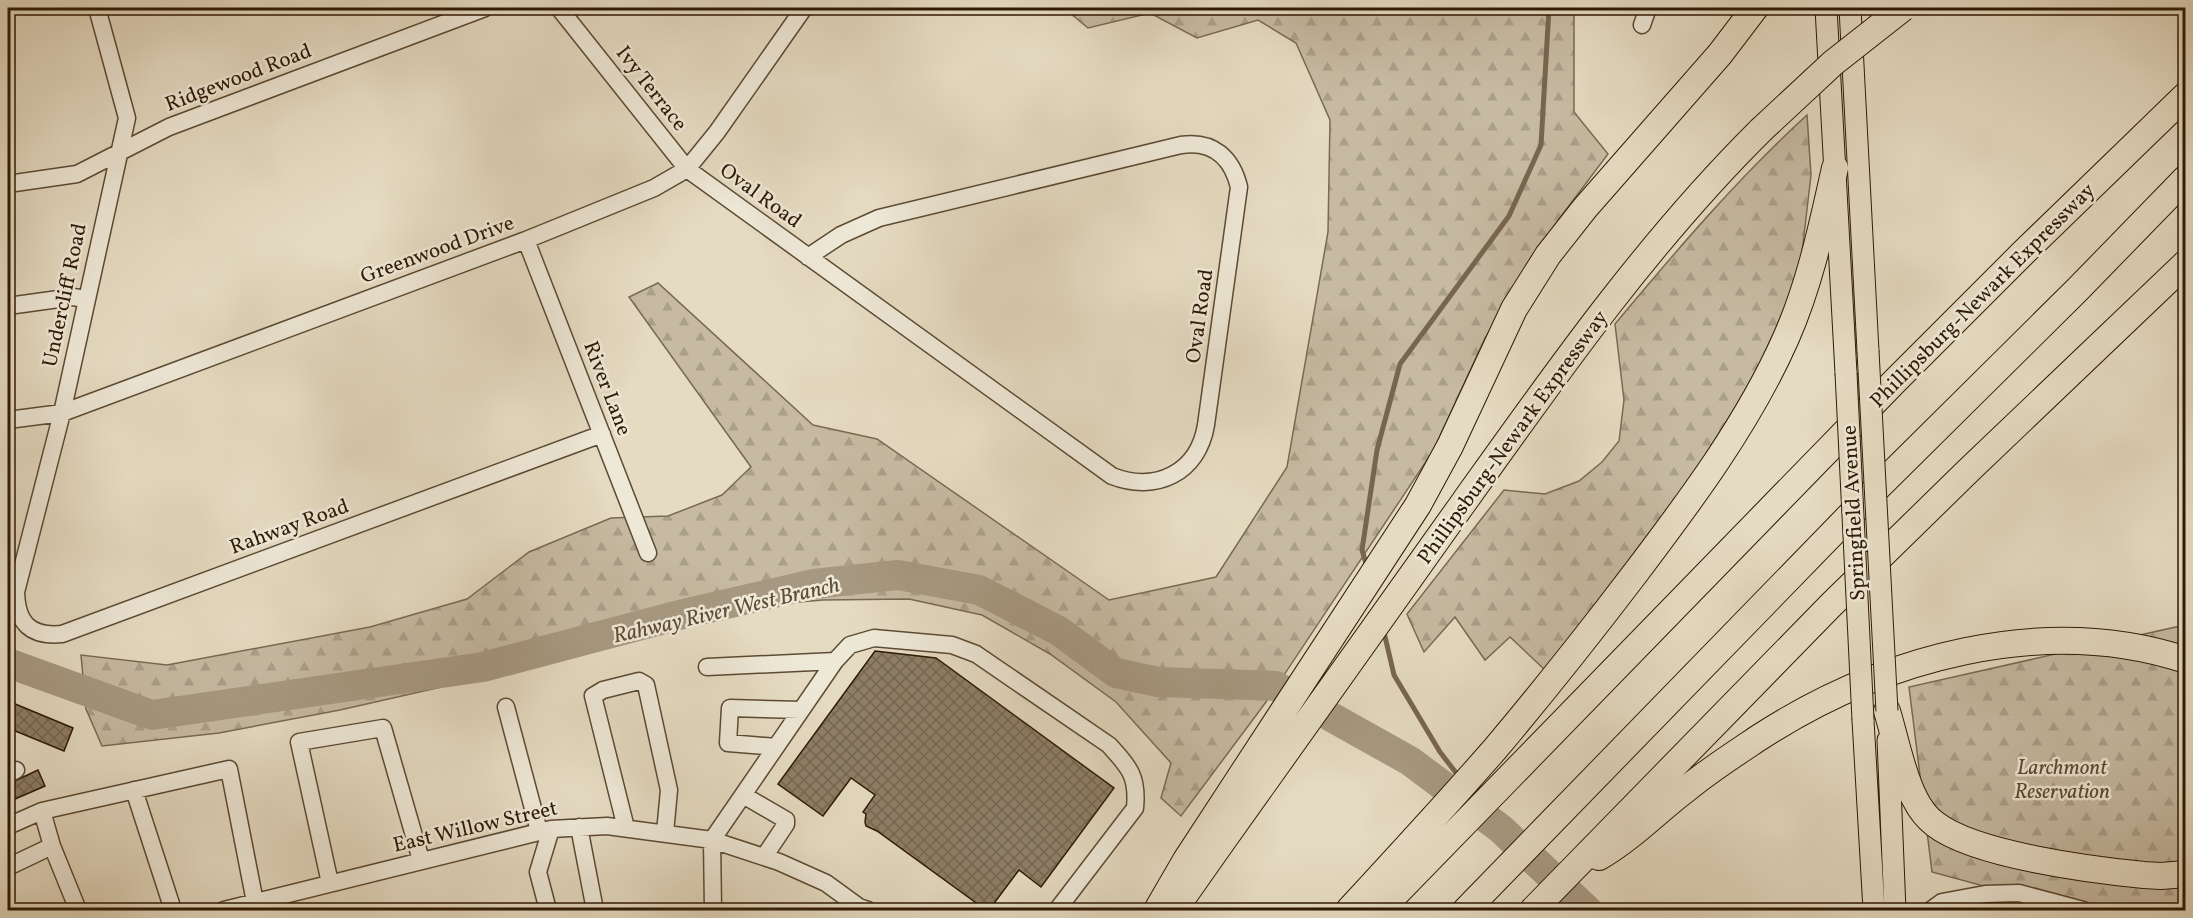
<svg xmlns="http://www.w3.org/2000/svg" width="2193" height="918" font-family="Vollkorn,serif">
	<defs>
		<pattern id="forest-firs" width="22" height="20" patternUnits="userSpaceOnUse" patternTransform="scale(1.5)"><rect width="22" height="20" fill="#c6baa2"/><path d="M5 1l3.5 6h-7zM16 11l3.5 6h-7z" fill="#aa9f8a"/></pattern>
		<pattern id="building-cross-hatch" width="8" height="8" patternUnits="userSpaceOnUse" patternTransform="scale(1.5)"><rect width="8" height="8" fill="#8d7e66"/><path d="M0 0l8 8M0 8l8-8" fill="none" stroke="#746652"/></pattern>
	</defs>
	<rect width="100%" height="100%" fill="#e5dbc2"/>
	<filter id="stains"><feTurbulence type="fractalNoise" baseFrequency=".00333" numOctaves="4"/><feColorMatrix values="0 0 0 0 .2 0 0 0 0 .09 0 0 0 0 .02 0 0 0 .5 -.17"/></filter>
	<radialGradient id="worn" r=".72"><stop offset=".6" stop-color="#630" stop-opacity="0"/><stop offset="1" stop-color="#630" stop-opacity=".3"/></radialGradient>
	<path fill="url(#forest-firs)" stroke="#7a6a52" stroke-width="1.5" d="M1064 8H1574V112L1608 154 1559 219 1485 338 1433 451 1266 702 1181 816 1161 798 1171 763 1116 702 1050 654 982 615 909 599 823 600 739 607 459 683 340 710 219 733 102 746 86 709 81 655 167 665 370 627 467 599 529 552 611 518 668 516 722 495 751 467 629 297 658 283 813 425 877 439 1109 600 1216 577 1287 467 1328 232 1330 120 1296 43 1258 20 1197 38 1150 13 1088 28Z
		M1807 115 1811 175 1799 278 1751 383 1691 478 1545 670 1510 637 1485 660 1455 617 1424 652 1407 614 1504 490 1545 494 1579 481 1602 462 1619 441 1624 400 1615 324C1676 251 1737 179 1807 115Z
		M2185 611V910H2072L1932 872 1909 687 2180 626Z"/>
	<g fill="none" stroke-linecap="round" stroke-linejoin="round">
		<path stroke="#77664f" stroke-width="5" d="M1367 567 1362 550 1377 450 1400 364 1509 216 1541 145 1549 8
			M1383 628 1394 675 1440 752 1460 778
			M1487 811 1501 829"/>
		<path stroke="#a79981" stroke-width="30" d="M8 663 152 715 483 667 683 614 813 584 898 575 979 590 1059 631 1116 673 1158 682 1276 686 1410 761 1501 829 1587 910"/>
	</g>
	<path fill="url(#building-cross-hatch)" stroke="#2e1903" stroke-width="1.5" d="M875 651 936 658 1114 788 1041 887 1019 870 989 910H986L877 831 866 826 865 822 866 814 863 812 875 795 851 778 823 816 778 784Z
		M8 701 73 728 64 751 8 728Z
		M38 770 45 786 8 802V784Z"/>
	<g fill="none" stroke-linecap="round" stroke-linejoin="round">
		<g stroke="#5c4a33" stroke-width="19">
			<path id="minor" d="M97 8 127 118 62 413 16 592C17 623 30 637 62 634L602 434
				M559 8 687 169 1112 476C1156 493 1198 473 1206 425L1239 187C1232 158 1213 140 1181 145L879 218 841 235 808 257
				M1642 25 1648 8
				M8 184 77 174 169 127 485 8
				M526 240 648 553
				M8 306 73 297 86 299
				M8 420 62 413 526 240 654 188 687 169 717 132 804 8
				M835 661 850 645 874 638 952 645 976 654 1109 745C1130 768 1138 777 1135 808L1057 910
				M707 667 835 661 712 840 713 910
				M506 707 539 831
				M776 747 728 743 730 708 801 710
				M8 774 16 770
				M134 790 173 910
				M743 795 786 820V824L764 857
				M42 811 229 769 255 902
				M8 826 42 811 52 846 78 910
				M579 827 595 910
				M626 828 593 696 603 690 639 681 646 685 669 790 665 833
				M8 867 52 846
				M330 883 299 742 383 728 421 860
				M224 910 551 829 607 826 712 840 779 862 826 883 859 907 868 910
				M548 910 538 872 551 829
				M1931 910 1942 902 1985 894 2019 893 2083 910"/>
		</g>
		<g stroke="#2e1903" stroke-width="23">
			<path id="major" d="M1826 8 1846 373
				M1850 8 1868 351
				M1863 720 1874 910
				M1888 740 1895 910"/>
		</g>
		<g stroke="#2e1903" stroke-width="28">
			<path id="highway" d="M1887 711C1895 737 1902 775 1915 799 1919 807 1927 818 1935 824 1975 855 2092 870 2144 875L2161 876 2186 874
				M1599 857C1632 838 1658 810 1689 787 1711 769 1736 753 1760 737 1882 658 2043 613 2186 660
				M1179 903C1273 769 1368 636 1464 502 1556 373 1648 242 1761 130
				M1157 910 1186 860 1418 505 1450 446 1514 309 1548 255 1585 208 1720 54 1755 8
				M1349 910C1398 857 1447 804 1495 749 1543 692 1589 634 1634 575 1690 501 1748 424 1786 338 1810 284 1822 226 1835 168
				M1380 910 1896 380 2023 253 2186 95
				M1466 910 1860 505 2078 289 2186 178
				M1533 910 1831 605 1969 470 2186 263"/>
		</g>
		<use href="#minor" stroke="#eee8d7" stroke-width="16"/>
		<use href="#major" stroke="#e5dbc2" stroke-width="21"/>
		<use href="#highway" stroke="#e5dbc2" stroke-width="26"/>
		<g stroke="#2e1903" stroke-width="23" stroke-linecap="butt">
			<path id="major-bridge" d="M1868 351 1887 711
				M1846 373 1863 720"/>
		</g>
		<g stroke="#2e1903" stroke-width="28" stroke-linecap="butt">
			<path id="highway-bridge" d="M1761 130 1833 63 1903 8"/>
		</g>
		<use href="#major-bridge" stroke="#e5dbc2" stroke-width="21"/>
		<use href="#highway-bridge" stroke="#e5dbc2" stroke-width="26"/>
	</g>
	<g text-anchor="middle" stroke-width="5" stroke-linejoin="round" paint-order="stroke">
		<g font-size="21" fill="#2e1903" stroke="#eee8d7">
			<text transform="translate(238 77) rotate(-21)" y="7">Ridgewood Road</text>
			<text transform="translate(652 88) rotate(52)" y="7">Ivy Terrace</text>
			<text transform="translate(761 195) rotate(36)" y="7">Oval Road</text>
			<text transform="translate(437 249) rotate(-20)" y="7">Greenwood Drive</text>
			<text transform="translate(64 295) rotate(-78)" y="7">Undercliff Road</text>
			<text transform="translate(1982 295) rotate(-45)" y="7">Phillipsburg-Newark Expressway</text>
			<text transform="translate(1199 316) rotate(-82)" y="7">Oval Road</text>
			<text transform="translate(608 388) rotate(69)" y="7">River Lane</text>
			<text transform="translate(1512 437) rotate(-54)" y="7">Phillipsburg-Newark Expressway</text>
			<text transform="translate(1853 513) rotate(-93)" y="7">Springfield Avenue</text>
			<text transform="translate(289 526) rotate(-20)" y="7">Rahway Road</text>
			<text transform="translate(475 826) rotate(-13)" y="7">East Willow Street</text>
		</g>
		<g font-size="21" font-style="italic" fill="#5c4933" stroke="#eee8d7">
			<text x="2062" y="774">Larchmont<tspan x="2062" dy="24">Reservation</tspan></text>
		</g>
		<g font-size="22" font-style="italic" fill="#5e4c35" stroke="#eee8d7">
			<text transform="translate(726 609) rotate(-13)" y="8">Rahway River West Branch</text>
		</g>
	</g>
	<rect width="2193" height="918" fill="none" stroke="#e5dbc2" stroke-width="30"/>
	<rect x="9" y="9" width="2175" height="900" fill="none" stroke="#2e1903" stroke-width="3"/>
	<rect x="15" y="15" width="2163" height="888" fill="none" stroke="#2e1903" stroke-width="1.5"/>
	<rect width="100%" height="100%" filter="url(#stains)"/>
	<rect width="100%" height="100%" fill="url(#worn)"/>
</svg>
